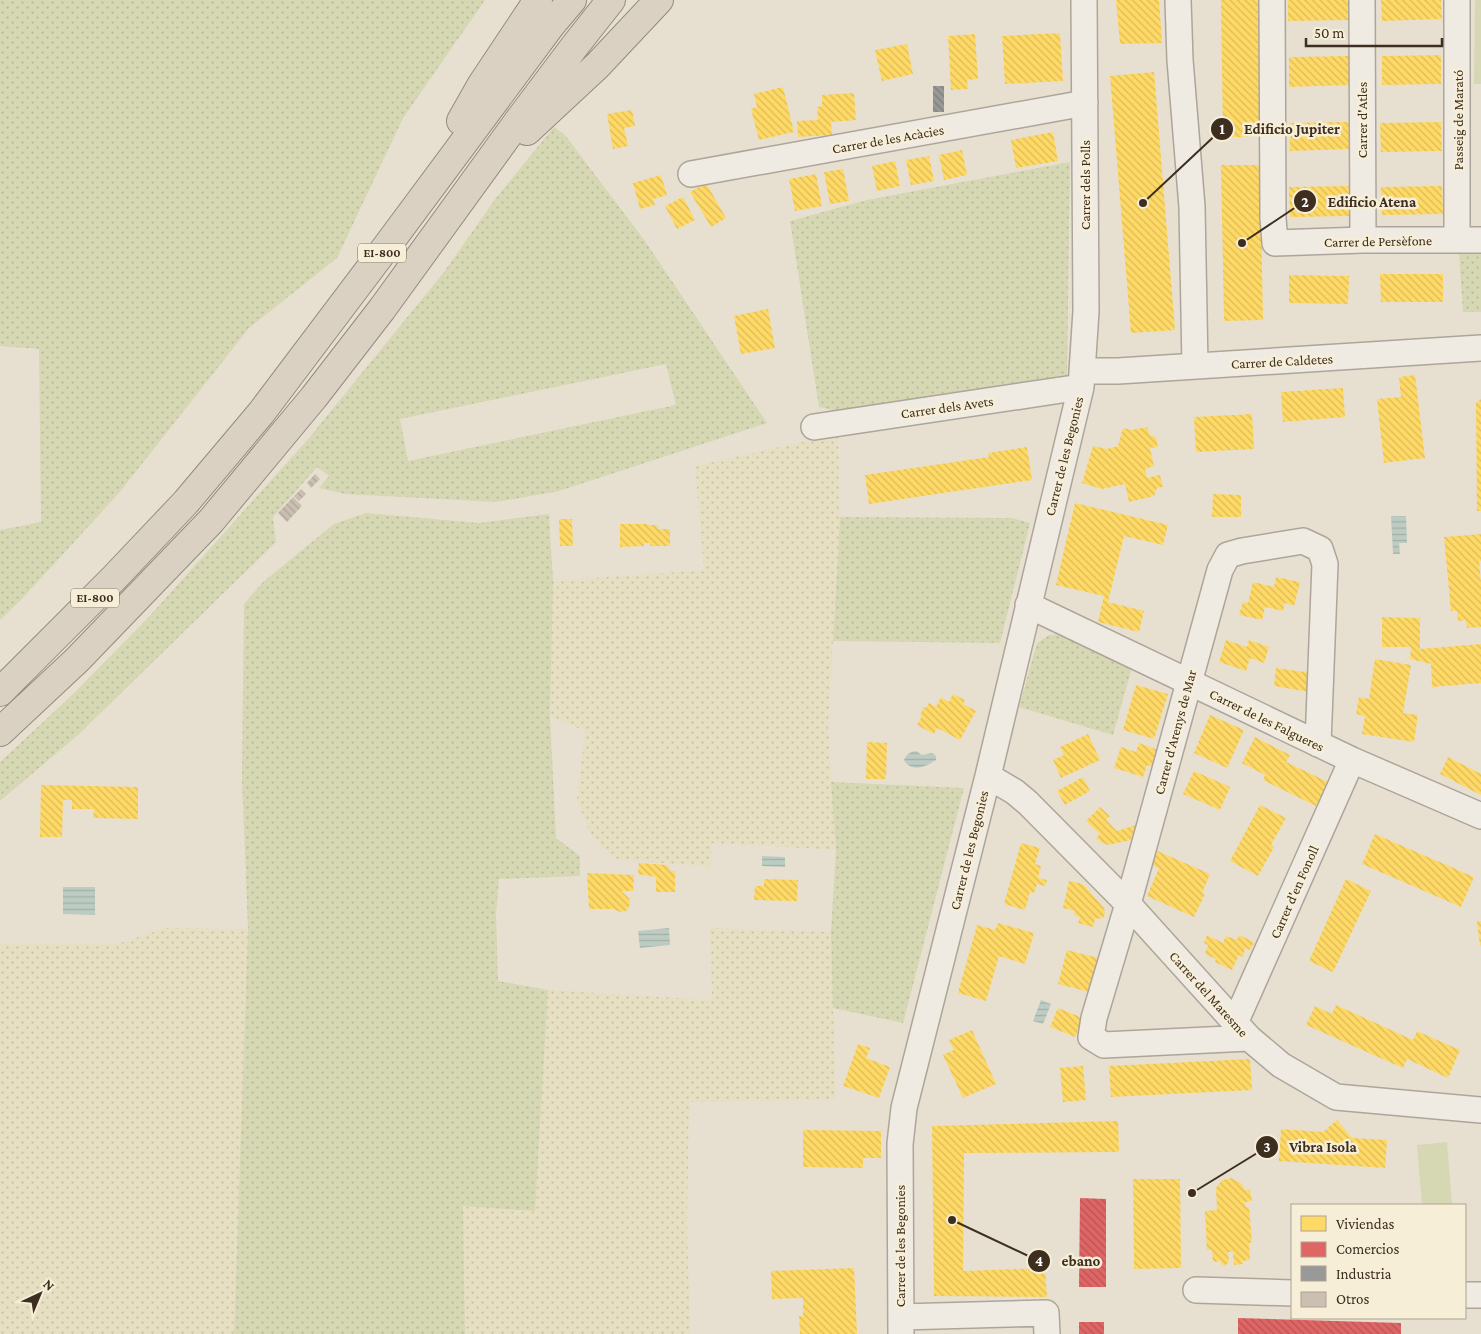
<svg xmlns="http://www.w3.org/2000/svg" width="1481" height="1334" font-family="'Crimson Pro',serif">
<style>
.farmland{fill:url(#farmland-dots)}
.grass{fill:url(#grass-dots);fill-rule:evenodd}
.pitch{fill:#d6d7b3}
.water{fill:url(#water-rules)}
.homes{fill:url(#homes-back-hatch)}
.shops{fill:url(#shops-back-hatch)}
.industry{fill:url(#industry-back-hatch)}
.building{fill:url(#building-back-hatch)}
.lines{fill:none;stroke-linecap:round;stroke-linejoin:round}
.minor-casing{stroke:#ada599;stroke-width:28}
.highway-casing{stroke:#928b80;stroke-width:30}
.minor{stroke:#efebe3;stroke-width:25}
.highway{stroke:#dad1c2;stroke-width:28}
.labels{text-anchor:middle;stroke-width:5;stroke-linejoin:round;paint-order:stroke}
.shield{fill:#f7eed8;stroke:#756857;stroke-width:1}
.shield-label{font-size:12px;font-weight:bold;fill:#3d2e20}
.street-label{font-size:14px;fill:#3d2e20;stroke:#f7eed8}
.leader{fill:none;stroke:#3d2e20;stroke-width:2}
.callout-dot{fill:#3d2e20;stroke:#f7eed8;stroke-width:2}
.mark-label{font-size:15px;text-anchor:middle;font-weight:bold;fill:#fff}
.callout-label{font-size:15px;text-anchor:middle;font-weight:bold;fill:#3d2e20;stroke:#f7eed8;stroke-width:5;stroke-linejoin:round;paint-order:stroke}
</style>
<defs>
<pattern id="farmland-dots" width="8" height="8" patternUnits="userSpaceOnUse" patternTransform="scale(1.25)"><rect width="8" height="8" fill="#e6dfc2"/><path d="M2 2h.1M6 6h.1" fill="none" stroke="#c6c0a6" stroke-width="1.8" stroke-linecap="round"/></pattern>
<pattern id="grass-dots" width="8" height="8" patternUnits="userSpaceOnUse" patternTransform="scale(1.25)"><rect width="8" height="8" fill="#d6d7b3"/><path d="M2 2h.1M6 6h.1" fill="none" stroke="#b9b99a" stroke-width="1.8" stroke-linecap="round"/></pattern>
<pattern id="water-rules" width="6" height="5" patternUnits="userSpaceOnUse" patternTransform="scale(1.25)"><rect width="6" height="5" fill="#bcccc2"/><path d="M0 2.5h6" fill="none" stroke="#a2b0a6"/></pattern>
<pattern id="homes-back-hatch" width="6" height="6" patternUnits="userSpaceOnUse" patternTransform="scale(1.25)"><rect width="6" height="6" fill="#ffd966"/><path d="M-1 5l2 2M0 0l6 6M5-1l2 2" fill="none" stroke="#dbbb58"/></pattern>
<pattern id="shops-back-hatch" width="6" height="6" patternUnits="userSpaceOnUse" patternTransform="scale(1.25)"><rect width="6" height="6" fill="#e06666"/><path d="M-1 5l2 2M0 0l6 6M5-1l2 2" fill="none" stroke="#b75454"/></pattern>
<pattern id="industry-back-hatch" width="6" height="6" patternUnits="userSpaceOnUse" patternTransform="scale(1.25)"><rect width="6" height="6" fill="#999"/><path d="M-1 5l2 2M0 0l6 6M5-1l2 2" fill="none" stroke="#7e7d7c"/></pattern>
<pattern id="building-back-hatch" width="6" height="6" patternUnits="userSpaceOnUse" patternTransform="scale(1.25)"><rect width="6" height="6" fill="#cbbfb2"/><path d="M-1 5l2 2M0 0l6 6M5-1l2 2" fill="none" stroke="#afa499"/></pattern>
</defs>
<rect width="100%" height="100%" fill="#e7e0d1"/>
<path class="farmland" d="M 838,434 L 840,517 L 828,724 L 836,850 L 712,843 L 711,867 L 614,859 L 590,833 L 577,800 L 585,731 L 550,716 L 553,581 L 704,570 L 695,466 Z
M 165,928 L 248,929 L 234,1334 L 0,1334 L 0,944 L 117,944 Z
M 710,928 L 831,932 L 836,1100 L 689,1102 L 687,1223 L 690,1334 L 465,1334 L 463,1206 L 535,1210 L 548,990 L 712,1000 Z"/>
<path class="grass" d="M 0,0 L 485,0 L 403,118 L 337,258 L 249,328 L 119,493 L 20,601 L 0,620 L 0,530 L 41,522 L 39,349 L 0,346 Z
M 554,127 L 565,135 L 645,241 L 767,423 L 559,491 L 496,502 L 346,494 L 319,488 L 329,476 L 317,467 L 273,517 L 276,542 L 79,734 L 0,801 L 0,762 L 71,696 L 148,618 L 309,438 L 444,272 L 496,198 ZM 666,364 L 676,405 L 408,461 L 400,419 Z
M 1070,162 L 1067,375 L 838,411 L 819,407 L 790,221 L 867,200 Z
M 1459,254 L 1481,254 L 1481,312 L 1463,312 Z
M 366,513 L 479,523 L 549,514 L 553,581 L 550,716 L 556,838 L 580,856 L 580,876 L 499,879 L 496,914 L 498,981 L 548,990 L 535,1211 L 463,1206 L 465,1334 L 234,1334 L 248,929 L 242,779 L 244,604 L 263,582 L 334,524 Z
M 840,517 L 1012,518 L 1030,523 L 1000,643 L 833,641 Z
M 1063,634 L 1132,667 L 1113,735 L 1019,707 L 1037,643 L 1049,635 Z
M 831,782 L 964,788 L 903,1023 L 833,1008 L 831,932 L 836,850 Z"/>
<path class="pitch" d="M 1475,0 L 1481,0 L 1481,84 L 1474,84 Z
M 1447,1142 L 1452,1205 L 1422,1205 L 1417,1145 Z"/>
<path class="water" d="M 1391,516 L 1406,516 L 1407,543 L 1399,543 L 1400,554 L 1393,554 Z
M 916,751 L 922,755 L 932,753 L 936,756 L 936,760 C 926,767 911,773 904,760 C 907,754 909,752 916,751 Z
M 762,856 L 785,857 L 785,867 L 762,866 Z
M 63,887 L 95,887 L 95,915 L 63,914 Z
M 669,928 L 670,945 L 640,948 L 638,931 Z
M 1041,1000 L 1051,1004 L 1043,1024 L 1033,1021 Z"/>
<path class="homes" d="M 1116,0 L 1159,0 L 1162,43 L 1120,44 Z
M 1221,0 L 1258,0 L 1260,132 L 1250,132 L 1250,137 L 1223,137 Z
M 1288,0 L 1350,0 L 1350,20 L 1288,21 Z
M 1381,0 L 1441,0 L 1442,19 L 1382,21 Z
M 1060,33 L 1063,81 L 1005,84 L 1002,36 Z
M 975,34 L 978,79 L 967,80 L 968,89 L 951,90 L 948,36 Z
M 907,44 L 913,74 L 882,81 L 875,50 Z
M 1441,55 L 1441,84 L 1382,85 L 1382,56 Z
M 1349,56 L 1349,85 L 1289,87 L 1289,57 Z
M 1154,72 L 1175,330 L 1131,333 L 1110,76 Z
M 783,87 L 794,132 L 759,140 L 751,109 L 757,107 L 754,94 Z
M 854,93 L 856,120 L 831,122 L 832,135 L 798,137 L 797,121 L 818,120 L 817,107 L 822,106 L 822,95 Z
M 632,110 L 635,126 L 624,128 L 628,146 L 613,149 L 607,114 Z
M 1349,122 L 1350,149 L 1290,151 L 1289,123 Z
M 1441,122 L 1442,151 L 1381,152 L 1380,123 Z
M 1053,132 L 1058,161 L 1016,168 L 1011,140 Z
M 962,150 L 967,175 L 944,180 L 939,155 Z
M 929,156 L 934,181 L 911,185 L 906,160 Z
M 895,161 L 900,186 L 877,191 L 872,166 Z
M 1221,165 L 1260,165 L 1263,320 L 1224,321 Z
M 843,169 L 849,201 L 830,204 L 824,172 Z
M 816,174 L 822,206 L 795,211 L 789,179 Z
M 661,175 L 667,195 L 653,199 L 655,205 L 640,209 L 633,183 Z
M 706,183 L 726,218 L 711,227 L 690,192 Z
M 1350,186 L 1351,216 L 1290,217 L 1289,187 Z
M 1442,186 L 1443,214 L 1382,215 L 1381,187 Z
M 683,197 L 695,220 L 677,229 L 665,206 Z
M 1380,274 L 1443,274 L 1443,302 L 1381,302 Z
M 1289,275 L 1349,276 L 1348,304 L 1289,303 Z
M 768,309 L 775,348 L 741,354 L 734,316 Z
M 1415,375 L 1425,458 L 1384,463 L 1377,399 L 1401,397 L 1399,377 Z
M 1343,388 L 1345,417 L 1283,422 L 1281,392 Z
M 1481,399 L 1481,511 L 1477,511 L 1476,403 Z
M 1252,414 L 1254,449 L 1196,452 L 1194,417 Z
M 1147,427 L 1150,435 L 1156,437 L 1158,447 L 1150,448 L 1154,466 L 1145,469 L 1147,478 L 1160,475 L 1163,487 L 1157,488 L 1154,496 L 1129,502 L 1125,484 L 1102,489 L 1082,483 L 1093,446 L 1107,449 L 1118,446 L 1123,428 L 1132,430 Z
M 1027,447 L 1032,480 L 869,504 L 865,475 L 989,457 L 988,453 Z
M 1213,494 L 1241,495 L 1241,517 L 1212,517 Z
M 1075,503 L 1168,525 L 1163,545 L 1124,536 L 1108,602 L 1144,611 L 1139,632 L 1098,622 L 1104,596 L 1056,585 Z
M 559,519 L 572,519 L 573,546 L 560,546 Z
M 620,524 L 648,524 L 648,525 L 658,525 L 658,529 L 670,529 L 670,546 L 650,546 L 650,543 L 644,543 L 644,546 L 620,547 Z
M 1481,534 L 1481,561 L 1479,561 L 1481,582 L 1481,627 L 1467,628 L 1466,620 L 1458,621 L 1457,611 L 1451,611 L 1444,537 Z
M 1276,577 L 1300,582 L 1294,606 L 1285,603 L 1283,611 L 1265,607 L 1262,620 L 1239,615 L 1243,602 L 1248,603 L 1253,582 L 1274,587 Z
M 1382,617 L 1420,618 L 1420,649 L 1481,644 L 1481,683 L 1432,687 L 1431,664 L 1410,659 L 1411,647 L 1382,647 Z
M 1226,640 L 1247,647 L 1249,640 L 1269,647 L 1264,663 L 1250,658 L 1246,671 L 1219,662 Z
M 1375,659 L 1411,665 L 1403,713 L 1418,715 L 1414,742 L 1362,734 L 1365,716 L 1356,714 L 1359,697 L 1369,699 Z
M 1276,668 L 1312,673 L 1309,692 L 1274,686 Z
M 1136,685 L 1168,694 L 1154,739 L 1123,730 Z
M 953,694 L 965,700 L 963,704 L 976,711 L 960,740 L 937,728 L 934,734 L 917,725 L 922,716 L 920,715 L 924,707 L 926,708 L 929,703 L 936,707 L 941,697 L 949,702 Z
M 1210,715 L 1244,730 L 1227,768 L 1194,753 Z
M 1088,734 L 1100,760 L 1061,778 L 1053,760 L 1064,755 L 1060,747 Z
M 1255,737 L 1290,755 L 1286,762 L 1328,782 L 1316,806 L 1263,780 L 1265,775 L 1242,763 Z
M 867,742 L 887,743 L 886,779 L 866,779 Z
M 1139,743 L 1163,752 L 1157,768 L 1147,765 L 1143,777 L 1114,768 L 1121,747 L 1136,752 Z
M 1448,757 L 1481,774 L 1481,795 L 1440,774 Z
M 1194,771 L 1230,787 L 1220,810 L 1183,794 Z
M 1083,777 L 1090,791 L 1065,805 L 1057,791 Z
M 41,785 L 138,787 L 138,819 L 93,818 L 94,809 L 72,809 L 72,800 L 63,800 L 62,837 L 40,837 Z
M 1260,805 L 1286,818 L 1271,845 L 1274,847 L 1258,876 L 1230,861 Z
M 1100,807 L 1110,816 L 1106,820 L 1117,831 L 1136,825 L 1131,840 L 1108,845 L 1101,842 L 1096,838 L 1100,834 L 1086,821 Z
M 1375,834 L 1474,877 L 1461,907 L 1362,864 Z
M 1021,843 L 1040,848 L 1035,864 L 1041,866 L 1038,878 L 1047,880 L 1045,886 L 1037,884 L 1034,893 L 1030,892 L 1025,910 L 1004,904 Z
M 1153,849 L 1210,874 L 1202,893 L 1205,894 L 1194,917 L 1147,896 L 1159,868 L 1147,863 Z
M 639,863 L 668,865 L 670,871 L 675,871 L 675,892 L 656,892 L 656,877 L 638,874 Z
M 587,873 L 634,875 L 633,891 L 621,891 L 629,898 L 630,905 L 626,911 L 620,912 L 614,909 L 589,909 Z
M 764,879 L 798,880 L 797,901 L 754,900 L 755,886 L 764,886 Z
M 1346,879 L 1371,891 L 1333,972 L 1309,961 Z
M 1069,881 L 1083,884 L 1104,908 L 1105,913 L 1103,918 L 1095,919 L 1093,927 L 1078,923 L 1080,917 L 1074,915 L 1075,911 L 1063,908 Z
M 1477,921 L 1481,921 L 1481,946 L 1480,946 Z
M 998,923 L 1034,933 L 1025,964 L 999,956 L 986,1001 L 958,993 L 977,925 L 995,930 Z
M 1207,935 L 1223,943 L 1226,936 L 1237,940 L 1239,935 L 1254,942 L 1250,950 L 1245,948 L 1243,957 L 1239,955 L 1232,970 L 1215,962 L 1216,959 L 1205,954 L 1208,945 L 1204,943 Z
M 1067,950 L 1098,958 L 1089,992 L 1058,984 Z
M 1336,1005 L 1413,1040 L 1417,1031 L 1460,1050 L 1448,1078 L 1407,1059 L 1403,1068 L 1306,1025 L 1315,1006 L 1332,1014 Z
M 1058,1008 L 1083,1018 L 1075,1037 L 1050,1027 Z
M 972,1030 L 996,1084 L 963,1098 L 943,1055 L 954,1050 L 949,1040 Z
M 858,1044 L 870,1048 L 866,1058 L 890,1067 L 879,1098 L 843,1086 Z
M 1250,1059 L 1252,1090 L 1111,1097 L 1109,1066 Z
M 1083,1066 L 1086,1100 L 1063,1102 L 1060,1068 Z
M 1337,1120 L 1352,1138 L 1387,1140 L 1385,1168 L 1279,1161 L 1281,1129 L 1323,1132 Z
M 1118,1121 L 1119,1152 L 964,1153 L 963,1271 L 1045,1268 L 1047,1297 L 934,1296 L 932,1126 Z
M 803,1130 L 881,1131 L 881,1158 L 863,1158 L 863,1168 L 803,1167 Z
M 1231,1178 L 1241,1183 L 1245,1190 L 1250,1190 L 1252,1201 L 1245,1202 L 1246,1207 L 1249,1207 L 1252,1242 L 1249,1243 L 1250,1260 L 1242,1261 L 1243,1264 L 1234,1265 L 1233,1252 L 1228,1252 L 1229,1262 L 1225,1266 L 1221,1264 L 1220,1261 L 1213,1262 L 1212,1250 L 1207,1250 L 1205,1211 L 1217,1210 L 1216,1188 L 1222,1180 Z
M 1133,1179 L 1180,1179 L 1181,1268 L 1134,1269 Z
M 854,1268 L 857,1334 L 800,1334 L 799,1316 L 803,1316 L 803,1298 L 772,1299 L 771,1271 Z"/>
<path class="shops" d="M 1080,1198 L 1106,1199 L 1106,1287 L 1079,1287 Z
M 1238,1318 L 1401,1323 L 1401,1334 L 1238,1334 Z
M 1079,1322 L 1104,1322 L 1104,1334 L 1079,1334 Z"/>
<path class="industry" d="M 933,86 L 944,86 L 944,112 L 933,112 Z"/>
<path class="building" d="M 315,474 L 320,479 L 311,488 L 307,483 Z
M 301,489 L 306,494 L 299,501 L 294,496 Z
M 293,497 L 302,506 L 287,522 L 278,513 Z"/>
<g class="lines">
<defs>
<path id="minor" d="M 1178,0 L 1180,60 L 1192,207 L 1195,366
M 1272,0 L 1273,218 L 1275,243 L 1363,240 L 1481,240
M 1362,0 L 1363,240
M 1457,0 L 1457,240
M 691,174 L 1085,103
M 1083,371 L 1118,371 L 1481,348
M 814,427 L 1081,387
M 1028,605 L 1352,760 L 1481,816
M 988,776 L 1015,792 L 1028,803 L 1128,904 L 1249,1038 L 1281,1065 L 1336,1097 L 1481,1110
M 1235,1023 L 1352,760
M 1249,1038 L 1104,1045 L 1091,1037 L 1094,1018 L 1128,904 L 1220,570 L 1228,555 L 1242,551 L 1303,541 L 1320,549 L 1325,564 L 1318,744
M 1196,1290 L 1292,1293
M 1465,1295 L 1481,1295
M 901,1317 L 1046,1313 L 1047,1334
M 901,1334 L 900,1144 L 904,1108 L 988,776 L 1081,387 L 1086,311 L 1084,0"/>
<path id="highway" d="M 461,121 L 482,84 L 538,0
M 527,131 L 597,66 L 659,0
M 0,692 L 114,578 L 186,502 L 261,413 L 384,250 L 551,25 L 572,0
M 0,732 L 77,660 L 211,521 L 314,397 L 382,309 L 519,120 L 574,47 L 611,0"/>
</defs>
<use href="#minor" class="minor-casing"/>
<use href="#highway" class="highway-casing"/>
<use href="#minor" class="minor"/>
<use href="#highway" class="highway"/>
</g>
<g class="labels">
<g class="shield">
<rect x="358" y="243.5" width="48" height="19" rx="4"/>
<rect x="71" y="588.5" width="48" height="19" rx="4"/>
</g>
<g class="shield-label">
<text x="382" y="257">EI-800</text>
<text x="95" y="602">EI-800</text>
</g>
<g class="street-label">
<text transform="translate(1362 120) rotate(-90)" y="5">Carrer d'Atles</text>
<text transform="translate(1458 120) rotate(-90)" y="5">Passeig de Marató</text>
<text transform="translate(888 139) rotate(-10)" y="5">Carrer de les Acàcies</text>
<text transform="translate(1085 185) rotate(-90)" y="5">Carrer dels Polls</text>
<text transform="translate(1378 241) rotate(-1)" y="5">Carrer de Persèfone</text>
<text transform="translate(1282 361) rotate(-3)" y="5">Carrer de Caldetes</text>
<text transform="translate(947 407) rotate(-8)" y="5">Carrer dels Avets</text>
<text transform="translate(1064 456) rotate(-76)" y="5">Carrer de les Begonies</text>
<text transform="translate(1267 720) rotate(26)" y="5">Carrer de les Falgueres</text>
<text transform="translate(1175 732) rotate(-75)" y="5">Carrer d'Arenys de Mar</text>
<text transform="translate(969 850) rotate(-76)" y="5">Carrer de les Begonies</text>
<text transform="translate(1294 892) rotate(-66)" y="5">Carrer d'en Fonoll</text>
<text transform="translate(1209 994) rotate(48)" y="5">Carrer del Maresme</text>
<text transform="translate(900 1246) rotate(-90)" y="5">Carrer de les Begonies</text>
</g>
</g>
<path class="leader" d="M1143 203L1222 129M1242 243L1305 201M1192 1193L1267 1147M952 1220L1039 1261"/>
<g class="callout-dot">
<circle cx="1143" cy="203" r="5"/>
<circle cx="1242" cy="243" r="5"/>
<circle cx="1192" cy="1193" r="5"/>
<circle cx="952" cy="1220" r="5"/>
<circle cx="1222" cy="129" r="12"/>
<circle cx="1305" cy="201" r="12"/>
<circle cx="1267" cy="1147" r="12"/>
<circle cx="1039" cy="1261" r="12"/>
</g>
<g class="mark-label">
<text x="1222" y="134">1</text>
<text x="1305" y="207">2</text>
<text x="1267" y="1152">3</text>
<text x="1039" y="1266">4</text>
</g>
<g class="callout-label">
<text x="1292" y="134">Edificio Jupiter</text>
<text x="1372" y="207">Edificio Atena</text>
<text x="1323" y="1152">Vibra Isola</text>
<text x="1081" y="1266">ebano</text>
</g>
<rect x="1291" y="1204" width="175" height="115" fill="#f7eed8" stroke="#ada18e"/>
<rect x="1301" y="1216" width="25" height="15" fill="#ffd966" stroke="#ada18e"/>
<text x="1336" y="1229" font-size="15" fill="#3d2e20">Viviendas</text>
<rect x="1301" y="1242" width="25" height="15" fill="#e06666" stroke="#ada18e"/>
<text x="1336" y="1254" font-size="15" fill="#3d2e20">Comercios</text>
<rect x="1301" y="1266" width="25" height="15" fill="#999999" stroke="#ada18e"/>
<text x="1336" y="1279" font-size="15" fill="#3d2e20">Industria</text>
<rect x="1301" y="1292" width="25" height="15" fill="#cbbfb2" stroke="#ada18e"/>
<text x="1336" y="1304" font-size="15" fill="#3d2e20">Otros</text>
<g transform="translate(40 1294) rotate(44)" stroke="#f7eed8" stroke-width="4" paint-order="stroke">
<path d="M0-4L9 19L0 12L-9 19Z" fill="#3d2e20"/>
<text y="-8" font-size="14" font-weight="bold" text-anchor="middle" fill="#3d2e20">N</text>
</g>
<path d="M1306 38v8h136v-8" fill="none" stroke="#3d2e20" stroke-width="2.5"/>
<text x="1314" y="38" font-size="15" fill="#3d2e20" stroke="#f7eed8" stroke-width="4" paint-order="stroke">50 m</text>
</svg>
